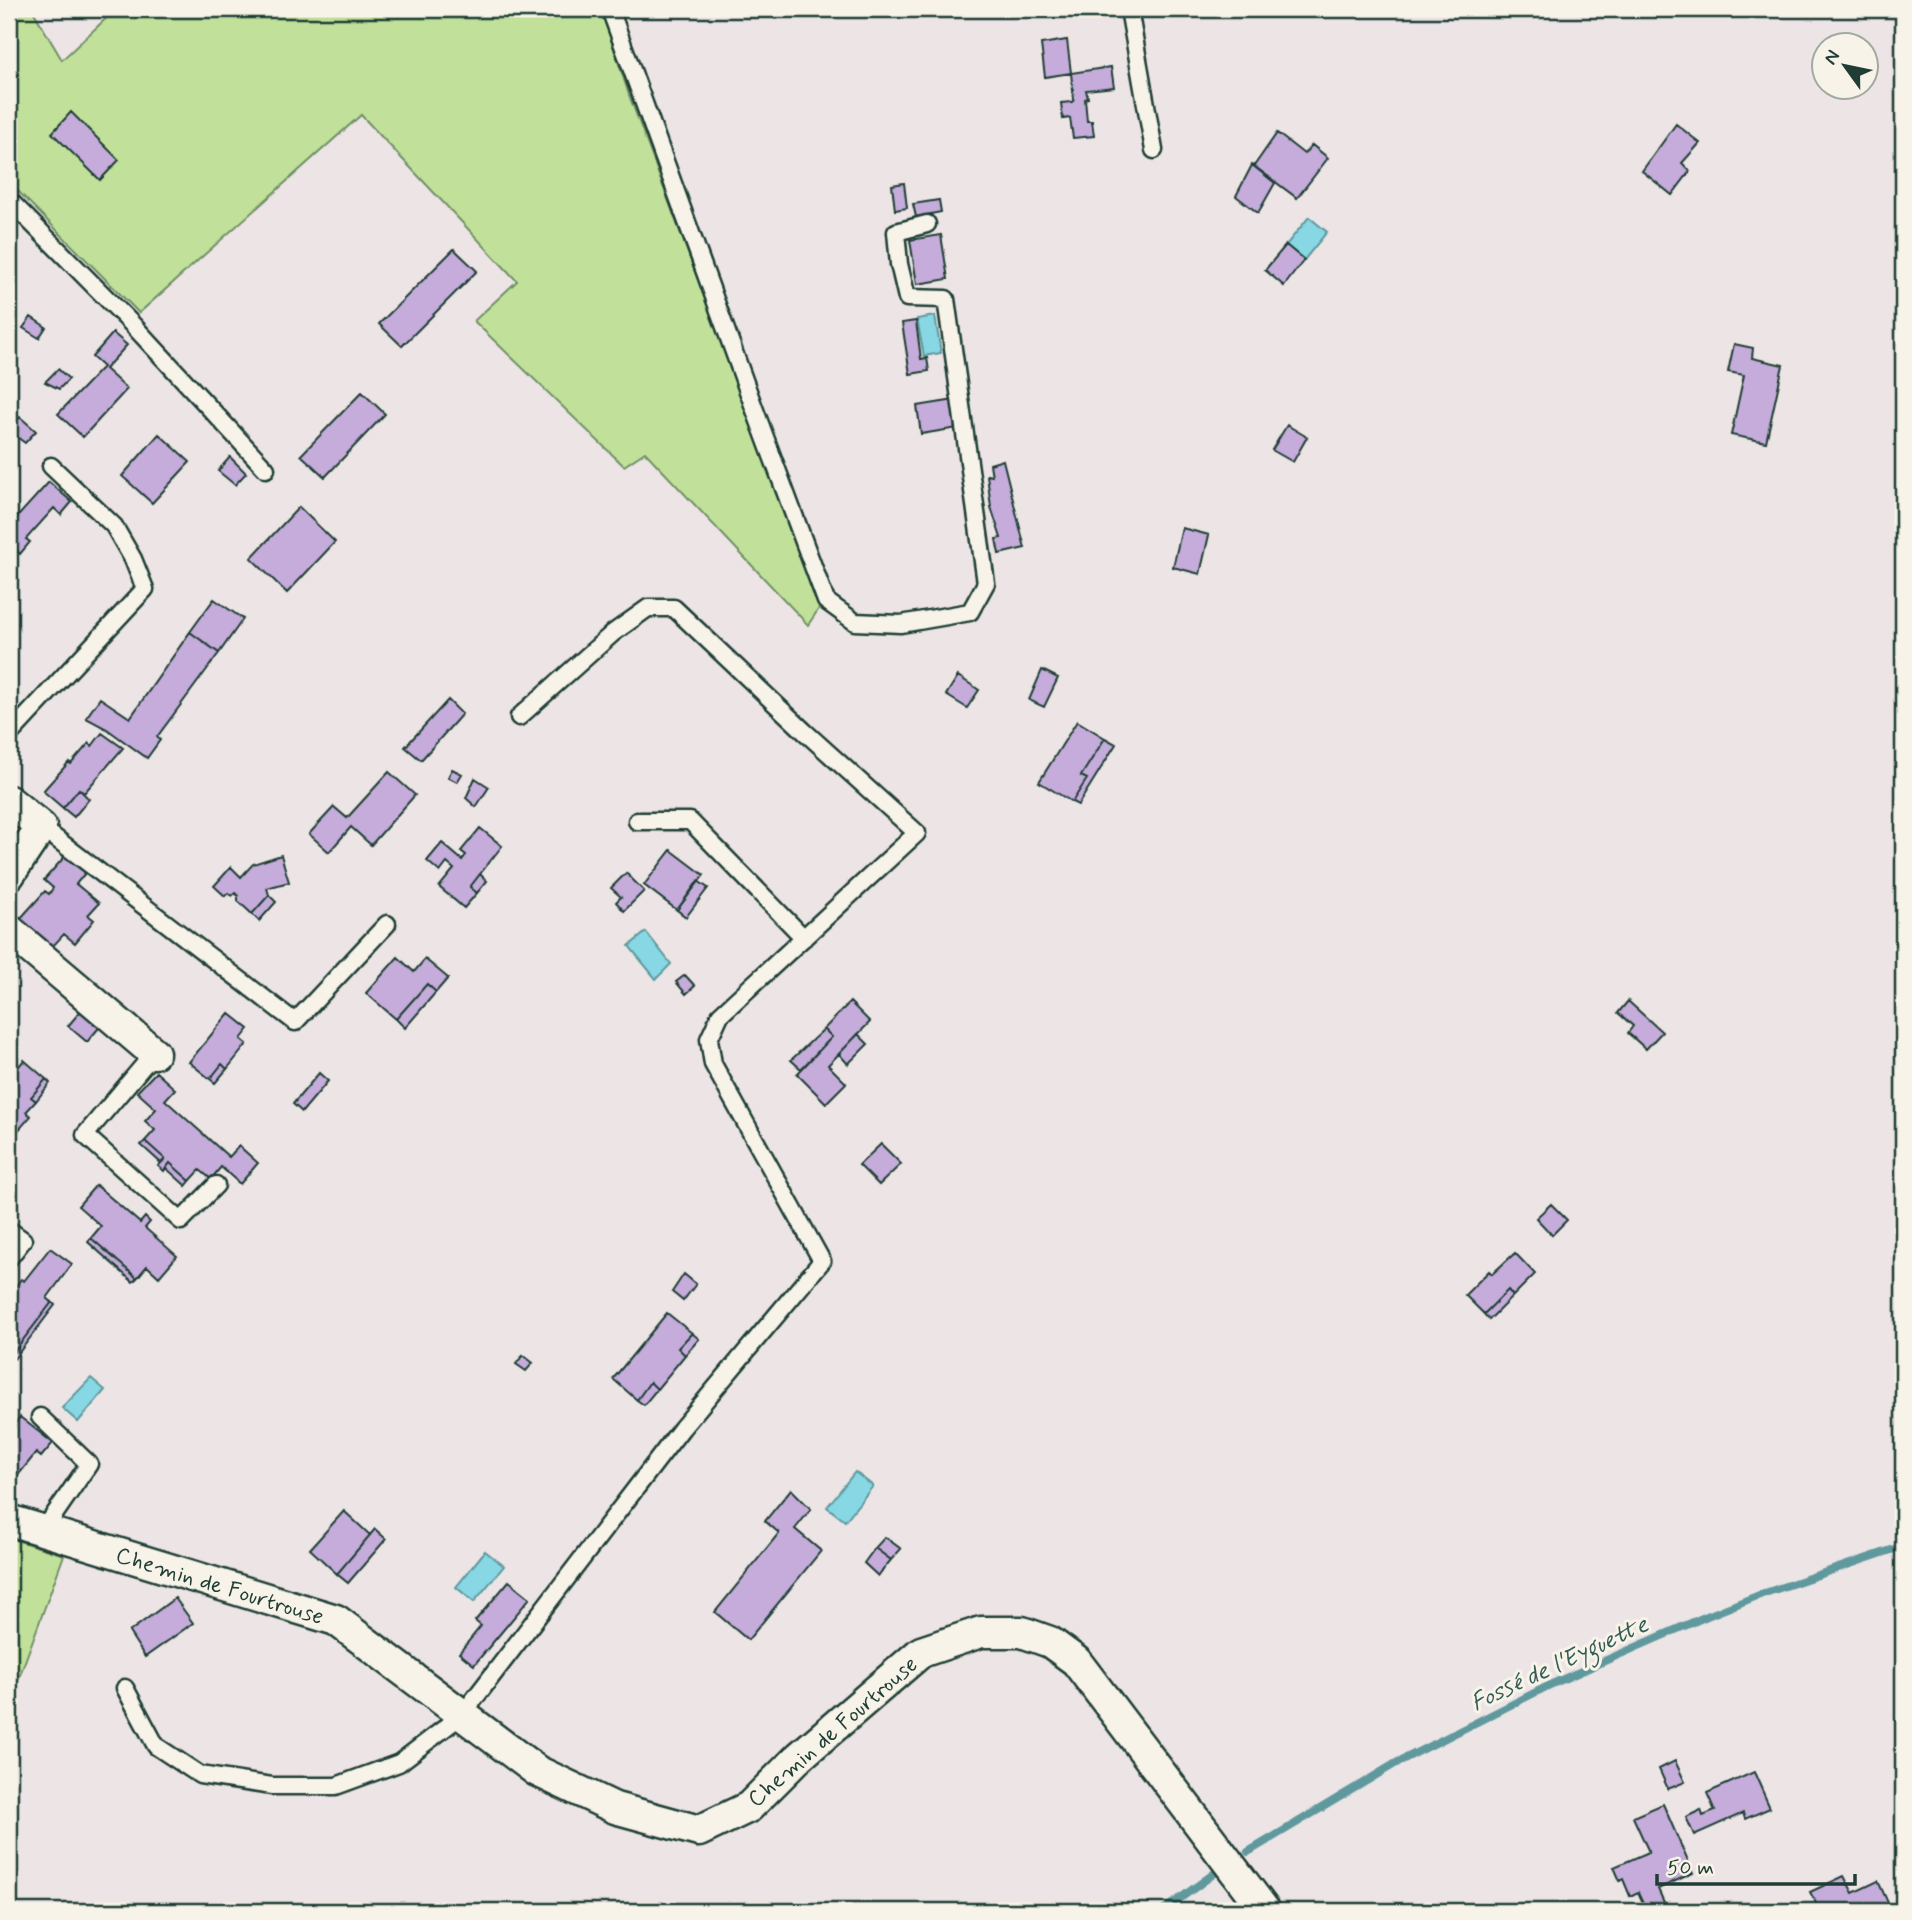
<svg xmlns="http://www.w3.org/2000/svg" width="1912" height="1920" font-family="Mynerve,sans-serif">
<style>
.green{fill:#c1e19a;stroke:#708f67;stroke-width:2}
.water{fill:#88d7e4;stroke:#5e999e;stroke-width:2}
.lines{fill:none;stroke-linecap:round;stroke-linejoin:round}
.stream{stroke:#5e999e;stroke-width:8}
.building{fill:#c5acdb;stroke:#1f3d34;stroke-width:2}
.lane-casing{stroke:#1f3d34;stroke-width:21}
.street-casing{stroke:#1f3d34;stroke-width:35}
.lane{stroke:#f7f3e8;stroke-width:16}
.street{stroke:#f7f3e8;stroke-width:30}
.labels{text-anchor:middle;stroke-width:6;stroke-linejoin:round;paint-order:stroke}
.street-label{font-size:23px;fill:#1f3d34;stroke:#f7f3e8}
.water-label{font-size:24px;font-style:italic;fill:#345c57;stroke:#f7f3e8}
</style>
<rect width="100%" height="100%" fill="#ede5e5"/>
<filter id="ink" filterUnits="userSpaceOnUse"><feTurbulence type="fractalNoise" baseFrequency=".0143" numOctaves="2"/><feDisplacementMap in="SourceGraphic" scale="14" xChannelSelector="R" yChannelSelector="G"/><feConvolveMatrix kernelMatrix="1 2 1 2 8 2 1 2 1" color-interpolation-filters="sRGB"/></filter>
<g filter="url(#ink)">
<path class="green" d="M 9,9 L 32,9 L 62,60 L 116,9 L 601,9 L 629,95 L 820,607 L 808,625 L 645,452 L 624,466 L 474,321 L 517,281 L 361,115 L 139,313 L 9,182 Z
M 9,1538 L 64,1555 L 9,1705 Z"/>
<path class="water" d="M 1309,217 L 1327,232 L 1304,260 L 1286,245 Z
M 935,316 L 941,353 L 924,356 L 917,319 Z
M 646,932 L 671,964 L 656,979 L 629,946 Z
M 91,1378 L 105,1390 L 78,1422 L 62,1408 Z
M 855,1472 L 873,1486 L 845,1521 L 827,1507 Z
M 485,1551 L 504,1566 L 474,1602 L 456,1587 Z"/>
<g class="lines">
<path class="stream" d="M 1248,1852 L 1398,1762 L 1552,1684 L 1707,1616 L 1762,1594 L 1903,1546
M 1163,1911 L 1223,1867"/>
</g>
<path class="building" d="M 1067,40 L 1071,73 L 1045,77 L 1041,44 Z
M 1111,67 L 1114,87 L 1086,90 L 1088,98 L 1085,99 L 1087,121 L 1092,121 L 1094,136 L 1073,138 L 1070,118 L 1063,119 L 1061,103 L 1072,102 L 1074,100 L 1071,73 Z
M 71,112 L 119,160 L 100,180 L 52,133 Z
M 1676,124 L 1700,143 L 1682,163 L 1690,171 L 1672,195 L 1642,171 Z
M 1277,133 L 1304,154 L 1312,145 L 1328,158 L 1297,198 L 1254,166 Z
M 1252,165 L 1275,183 L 1258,213 L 1236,196 Z
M 904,183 L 907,208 L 895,210 L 892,185 Z
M 939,200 L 941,212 L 916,217 L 913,204 Z
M 941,235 L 948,279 L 917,284 L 910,240 Z
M 1286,245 L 1304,260 L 1284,286 L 1265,270 Z
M 454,249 L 477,271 L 402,346 L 379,324 Z
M 31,317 L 46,327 L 39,338 L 23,328 Z
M 916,321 L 921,359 L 927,358 L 929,371 L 910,374 L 902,323 Z
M 113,333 L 127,345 L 105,369 L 127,389 L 83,437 L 58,414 L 103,367 L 92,357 Z
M 1734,344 L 1753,348 L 1752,358 L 1783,365 L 1766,442 L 1731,435 L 1744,375 L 1728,372 Z
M 58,369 L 69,379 L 59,389 L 45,382 Z
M 362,392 L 385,414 L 325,477 L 301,455 Z
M 955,400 L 958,428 L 921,434 L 917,406 Z
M 20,417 L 36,431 L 25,443 L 9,431 Z
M 1287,425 L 1307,437 L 1293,462 L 1272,450 Z
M 159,434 L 190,462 L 152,503 L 122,476 Z
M 230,457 L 246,473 L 235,485 L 218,471 Z
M 1003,460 L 1025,548 L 999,554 L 996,539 L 1001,538 L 991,507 L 987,475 L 992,476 L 990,464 Z
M 49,482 L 72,502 L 61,515 L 54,508 L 26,539 L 30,542 L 20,554 L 9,543 L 9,526 Z
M 299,507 L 335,542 L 287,593 L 251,558 Z
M 1182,528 L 1209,535 L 1200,574 L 1173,567 Z
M 214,599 L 243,619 L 219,653 L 190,632 Z
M 190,632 L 219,653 L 157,737 L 160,740 L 147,758 L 107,729 L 86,718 L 100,698 L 130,718 Z
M 1042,670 L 1058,678 L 1044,707 L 1029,700 Z
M 958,676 L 979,690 L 967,708 L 946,695 Z
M 448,700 L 462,714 L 421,760 L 405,747 Z
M 1077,721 L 1105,738 L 1081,776 L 1087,779 L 1072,802 L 1039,782 Z
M 102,733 L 123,748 L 84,793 L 79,789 L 63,808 L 43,791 L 69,762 L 71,764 L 89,743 L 92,746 Z
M 1105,738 L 1116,744 L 1078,805 L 1072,802 L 1087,779 L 1081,776 Z
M 452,769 L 462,774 L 457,782 L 448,777 Z
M 389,772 L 415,795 L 371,845 L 351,827 L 329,852 L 309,834 L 334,807 L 347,818 Z
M 475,778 L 489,787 L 476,807 L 466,798 Z
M 79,789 L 89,799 L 74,817 L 63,808 Z
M 480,828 L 502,846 L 470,887 L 477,893 L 464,908 L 439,887 L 454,869 L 447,863 L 440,872 L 427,861 L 442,843 L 462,860 L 466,855 L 461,851 Z
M 671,850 L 704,875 L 677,910 L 644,885 Z
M 66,855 L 86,872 L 76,884 L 99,903 L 88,915 L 94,920 L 75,943 L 64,934 L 53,946 L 20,919 L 45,891 L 49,894 L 53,888 L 44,880 Z
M 281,855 L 289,882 L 267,888 L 269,895 L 252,914 L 238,901 L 238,896 L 235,893 L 232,896 L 228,893 L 225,896 L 214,886 L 231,867 L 241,877 L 253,864 Z
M 626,873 L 644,891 L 624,911 L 616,902 L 621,897 L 611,888 Z
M 480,874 L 487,881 L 477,893 L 470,887 Z
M 698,881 L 708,888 L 686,917 L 677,910 Z
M 269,895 L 276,902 L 259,921 L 252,914 Z
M 398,957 L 414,972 L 425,959 L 448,978 L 436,992 L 427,984 L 396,1019 L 366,993 Z
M 685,975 L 695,986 L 686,994 L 676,982 Z
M 427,984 L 436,992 L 405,1028 L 396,1019 Z
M 1628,1001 L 1662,1032 L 1646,1049 L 1628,1033 L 1633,1026 L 1618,1013 Z
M 850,1002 L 870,1022 L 828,1065 L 846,1083 L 826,1103 L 797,1074 L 832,1037 L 824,1029 Z
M 84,1007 L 103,1023 L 87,1042 L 68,1026 Z
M 229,1013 L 249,1029 L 241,1039 L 247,1044 L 227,1069 L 222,1064 L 210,1079 L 189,1062 Z
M 824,1029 L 832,1037 L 801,1069 L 791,1060 Z
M 858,1034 L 868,1044 L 848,1064 L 839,1054 Z
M 24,1060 L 46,1079 L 31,1097 L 36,1101 L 26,1112 L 31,1116 L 10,1140 L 9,1078 Z
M 222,1064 L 227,1069 L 215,1083 L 210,1079 Z
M 156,1072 L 175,1089 L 165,1100 L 229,1157 L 239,1146 L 258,1163 L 240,1184 L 221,1167 L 211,1179 L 200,1170 L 190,1181 L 170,1163 L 164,1171 L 158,1166 L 165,1159 L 145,1141 L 155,1130 L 145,1121 L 156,1109 L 137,1092 Z
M 319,1073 L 328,1081 L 302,1112 L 293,1104 Z
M 46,1079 L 50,1083 L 36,1101 L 31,1097 Z
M 145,1141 L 165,1159 L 161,1163 L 141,1145 Z
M 881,1144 L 901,1164 L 879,1185 L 859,1165 Z
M 170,1163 L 190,1181 L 186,1186 L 166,1168 Z
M 96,1185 L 140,1223 L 145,1217 L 150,1222 L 145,1228 L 177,1256 L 159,1277 L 147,1266 L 137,1278 L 91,1238 L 101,1226 L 78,1206 Z
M 1551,1204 L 1567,1220 L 1552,1235 L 1536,1218 Z
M 91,1238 L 137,1278 L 133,1282 L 88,1242 Z
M 50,1248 L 72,1264 L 47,1298 L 52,1302 L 10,1357 L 9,1356 L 9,1295 L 21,1279 L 24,1281 Z
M 1515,1253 L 1535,1274 L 1513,1296 L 1508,1290 L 1484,1314 L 1465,1295 L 1489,1271 L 1492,1274 Z
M 684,1274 L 696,1284 L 683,1301 L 672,1292 Z
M 1508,1290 L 1513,1296 L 1489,1320 L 1484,1314 Z
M 52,1302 L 55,1305 L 14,1359 L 10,1357 Z
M 667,1313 L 692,1333 L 678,1348 L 685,1355 L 657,1389 L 650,1382 L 637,1400 L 613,1379 Z
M 692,1333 L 699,1339 L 685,1355 L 678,1348 Z
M 523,1355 L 533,1363 L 526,1371 L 516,1364 Z
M 650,1382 L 657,1389 L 644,1405 L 637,1400 Z
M 20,1417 L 53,1443 L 41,1457 L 36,1453 L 15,1479 L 9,1474 L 9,1430 Z
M 791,1489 L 811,1509 L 795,1529 L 821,1551 L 748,1640 L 715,1612 L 779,1533 L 765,1521 Z
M 344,1511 L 370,1535 L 337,1574 L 310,1549 Z
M 375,1529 L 386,1539 L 348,1583 L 337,1574 Z
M 885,1537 L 901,1549 L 891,1560 L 875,1548 Z
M 875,1548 L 891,1560 L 878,1576 L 864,1563 Z
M 509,1581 L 530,1598 L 474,1665 L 459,1653 L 481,1626 L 475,1621 Z
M 175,1598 L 193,1623 L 145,1657 L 129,1632 Z
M 1675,1761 L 1685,1782 L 1668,1789 L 1659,1769 Z
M 1754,1772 L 1770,1808 L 1745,1819 L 1743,1813 L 1694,1835 L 1686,1817 L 1701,1810 L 1703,1816 L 1715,1811 L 1707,1793 Z
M 1663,1804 L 1693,1873 L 1658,1889 L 1667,1909 L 1662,1911 L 1647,1911 L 1638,1892 L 1630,1896 L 1623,1879 L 1620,1881 L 1614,1867 L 1649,1852 L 1633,1817 Z
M 1844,1876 L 1853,1893 L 1878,1881 L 1891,1909 L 1887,1911 L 1820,1911 L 1810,1892 Z"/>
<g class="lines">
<defs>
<path id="lane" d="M 610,9 L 756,413 L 826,601 L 855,622 L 901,624 L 970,612 L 986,583 L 946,299 L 907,298 L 899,264 L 896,232 L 927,224
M 1129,9 L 1154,150
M 9,200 L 131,323 L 266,469
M 9,735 L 145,589 L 133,559 L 114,526 L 51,466
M 637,821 L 690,821 L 804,938
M 41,827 L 295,1022 L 387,924
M 154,1053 L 85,1135 L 181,1221 L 216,1185
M 9,1230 L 23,1240 L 9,1258
M 40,1417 L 89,1464 L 43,1531
M 125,1688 L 156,1746 L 200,1775 L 272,1786 L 336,1786 L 399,1763 L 462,1715 L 682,1428 L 822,1261 L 713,1064 L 709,1039 L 720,1015 L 917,833 L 805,732 L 674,608 L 648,608 L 613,633 L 519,717"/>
<path id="street" d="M 9,801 L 41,827 L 9,875
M 9,930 L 154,1053
M 9,1520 L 336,1620 L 537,1771 L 615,1808 L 699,1831 L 749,1807 L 799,1757 L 921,1652 L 981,1632 L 1022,1632 L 1050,1642 L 1076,1661 L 1265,1911"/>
</defs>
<use href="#lane" class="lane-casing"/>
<use href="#street" class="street-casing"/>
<use href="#lane" class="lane"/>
<use href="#street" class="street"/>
</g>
</g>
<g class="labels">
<g class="street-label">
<text transform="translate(220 1585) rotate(17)" y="8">Chemin de Fourtrouse</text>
<text transform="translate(832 1731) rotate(-41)" y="8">Chemin de Fourtrouse</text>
</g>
<g class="water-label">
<text transform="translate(1559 1663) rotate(-25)" y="8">Fossé de l'Eyguette</text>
</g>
</g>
<rect width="1912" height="1920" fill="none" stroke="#f7f3e8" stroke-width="35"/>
<rect x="18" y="18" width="1877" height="1885" fill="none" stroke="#1f3d34" stroke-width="2.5" filter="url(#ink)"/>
<g transform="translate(1845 66) rotate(303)"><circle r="33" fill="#f7f3e8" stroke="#a1aaa0" stroke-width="2"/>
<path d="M0-5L12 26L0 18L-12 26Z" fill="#1f3d34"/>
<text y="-10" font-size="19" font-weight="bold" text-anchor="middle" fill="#1f3d34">N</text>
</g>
<path d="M1657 1874v10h198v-10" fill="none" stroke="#1f3d34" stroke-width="3.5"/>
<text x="1667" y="1874" font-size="21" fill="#1f3d34" stroke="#f7f3e8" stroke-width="5" paint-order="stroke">50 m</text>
</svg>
